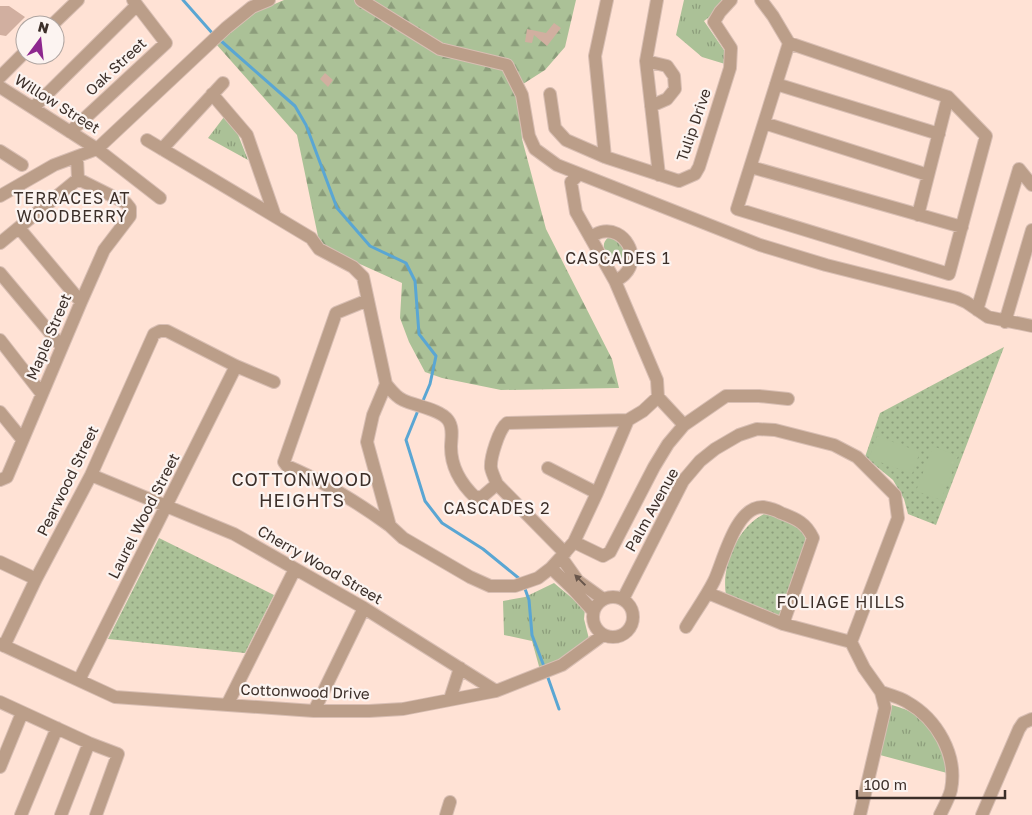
<svg xmlns="http://www.w3.org/2000/svg" width="1032" height="815" font-family="'Golos Text',sans-serif">
<style>
.grass{fill:url(#grass-tufts)}
.forest{fill:url(#forest-firs)}
.park{fill:url(#park-dots)}
.pitch{fill:#abc197}
.lines{fill:none;stroke-linecap:round;stroke-linejoin:round}
.stream{stroke:#5aa6d3;stroke-width:3}
.building{fill:#d1afa0}
.minor-casing{stroke:#d8beb3;stroke-width:14}
.minor{stroke:#bb9e89;stroke-width:12}
.oneway{fill:#68564b}
.labels{text-anchor:middle;stroke-width:4.5;stroke-linejoin:round;paint-order:stroke}
.street-label{font-size:15px;fill:#3c2f29;stroke:#fcf4f1}
.neighbourhood-label{font-size:16px;letter-spacing:1px;fill:#3c2f29;stroke:#fcf4f1}
.quarter-label{font-size:18px;letter-spacing:1px;fill:#3c2f29;stroke:#fcf4f1}
</style>
<defs>
<pattern id="grass-tufts" width="24" height="20" patternUnits="userSpaceOnUse" patternTransform="scale(1.25)"><rect width="24" height="20" fill="#abc197"/><path d="M3 7l-1-3M5 7V3M7 7l1-3M15 17l-1-3M17 17v-4M19 17l1-3" fill="none" stroke="#8c9d7b"/></pattern>
<pattern id="forest-firs" width="22" height="20" patternUnits="userSpaceOnUse" patternTransform="scale(1.25)"><rect width="22" height="20" fill="#abc197"/><path d="M5 1l3.5 6h-7zM16 11l3.5 6h-7z" fill="#8c9d7b"/></pattern>
<pattern id="park-dots" width="8" height="8" patternUnits="userSpaceOnUse" patternTransform="scale(1.25)"><rect width="8" height="8" fill="#abc197"/><path d="M2 2h.1M6 6h.1" fill="none" stroke="#8c9d7b" stroke-width="1.8" stroke-linecap="round"/></pattern>
</defs>
<rect width="100%" height="100%" fill="#ffe2d5"/>
<path class="grass" d="M 684,0 L 722,0 L 712,15 L 704,21 L 726,53 L 725,64 L 702,57 L 676,35 Z
M 224,117 L 237,132 L 248,160 L 208,138 Z
M 609,237 L 616,239 L 627,249 L 625,258 L 621,264 L 613,262 C 607,254 598,245 609,237 Z
M 554,583 L 585,609 L 584,619 L 589,639 L 574,652 L 540,670 L 532,641 L 504,635 L 503,601 L 525,597 Z
M 892,705 C 898,707 906,709 911,712 C 932,725 943,749 947,773 L 880,755 Z"/>
<path class="forest" d="M 284,0 L 576,0 L 565,47 L 545,70 L 523,84 L 519,98 L 522,139 L 546,229 L 612,359 L 619,388 L 501,390 L 442,378 L 425,372 L 409,342 L 400,318 L 402,283 L 320,246 L 297,135 L 216,44 L 256,12 Z"/>
<path class="park" d="M 1004,347 L 936,525 L 908,514 L 904,499 L 893,480 L 865,457 L 880,413 Z
M 764,514 C 778,517 806,524 806,542 L 782,613 L 776,618 L 726,595 C 721,567 737,527 764,514 Z
M 159,538 L 274,595 L 245,653 L 108,639 Z"/>
<path class="pitch" d="M 877,436 L 920,452 L 912,474 L 869,458 Z
M 933,446 L 958,456 L 941,500 L 916,491 Z"/>
<g class="lines">
<path class="stream" d="M 183,0 L 213,34
M 220,40 L 295,106 L 306,125 L 337,208 L 370,246 L 406,263 L 415,281 L 419,334 L 436,356 L 430,384 L 422,403
M 419,408 L 406,440 L 425,501 L 442,523 L 483,549 L 521,580
M 524,586 L 529,600 L 532,635 L 545,669
M 547,675 L 559,709"/>
</g>
<path class="building" d="M 0,6 L 9,6 L 25,17 L 6,36 L 0,35 Z
M 554,23 L 561,28 L 547,46 L 534,35 L 532,43 L 525,42 L 527,29 L 546,33 Z
M 325,73 L 333,80 L 328,87 L 320,79 Z"/>
<g class="lines">
<defs>
<path id="minor" d="M 361,0 L 440,49 L 507,65 L 522,95 L 529,136 L 535,149 L 557,165 L 760,245 L 826,265 L 957,298 L 966,302 L 988,317 L 1032,326
M 657,0 L 646,61 L 659,175
M 761,0 L 773,16 L 789,43
M 52,25 L 78,0
M 789,43 L 948,97 L 986,136 L 949,274 L 737,209 Z
M 646,61 L 667,66 L 674,76 L 675,89 L 667,99 L 651,106
M 0,77 L 25,52
M 776,84 L 939,134
M 0,87 L 97,149 L 160,198
M 212,94 L 247,135 L 275,216
M 550,94 L 555,128 L 566,140 L 605,157 L 679,181 L 695,174 L 699,167 L 730,68 L 731,48 L 714,22 L 720,12 L 731,0
M 33,108 L 137,5
M 764,123 L 928,175
M 70,132 L 166,43 L 133,0
M 147,140 L 311,238 L 319,249 L 353,267 L 363,277 L 386,384 L 373,415 L 367,442 L 390,526 L 403,538 L 470,577 L 490,586 L 515,586 L 538,578 L 551,568 L 561,557 L 574,542 L 597,493 L 628,420 L 643,411 L 658,397
M 162,149 L 223,83
M 0,151 L 22,165
M 605,157 L 595,56 L 607,0
M 751,167 L 962,227
M 1019,169 L 1032,185
M 579,174 L 571,182 L 576,212 L 615,281 L 657,380 L 658,397 L 684,425
M 0,196 L 54,165 L 97,149 L 226,28 L 252,7 L 269,0
M 918,215 L 948,97
M 19,228 L 81,302
M 590,237 C 593,236 597,233 601,232 C 624,226 642,257 625,274 C 623,277 618,279 615,281
M 0,243 L 78,179
M 0,273 L 62,347
M 368,300 L 336,313 L 284,462 L 287,466 C 325,482 357,502 390,526
M 977,310 L 1019,169
M 1005,322 L 1032,230
M 0,340 L 42,394
M 386,384 C 391,390 396,397 403,400 C 415,406 440,409 448,420 C 454,428 451,439 451,447 C 451,468 461,484 476,498 L 483,496 L 497,484
M 0,412 L 22,439
M 548,468 L 597,493
M 91,475 L 234,534 L 364,608 L 496,691
M 0,480 L 7,477 L 81,302 L 104,250 L 130,216 L 130,208 L 126,203 L 78,179 L 77,157
M 574,542 L 603,556 L 610,552 L 654,467 L 668,444 L 684,425 L 726,396 L 759,396 L 788,399
M 565,553 L 497,484 C 495,479 492,473 491,468 C 490,458 499,429 507,423 L 628,420
M 561,557 L 578,581 L 603,599
M 0,562 L 36,579
M 551,568 L 573,589 L 593,611
M 708,593 L 783,624 L 851,642
M593 617a20 20 0 1 1 40 0a20 20 0 1 1-40 0Z
M 623,599 L 683,481 L 700,461 L 715,449 L 739,435 L 757,429 L 775,430 L 834,445 L 857,457 L 895,495 L 898,518 L 851,642 L 864,668 L 881,692 L 885,708 L 860,815
M 686,627 C 695,612 706,597 714,581 C 723,563 735,506 763,507 C 769,508 776,510 781,513 C 797,519 806,523 813,538 L 783,624
M 0,644 L 115,697 L 314,711 L 369,711 L 403,709 L 496,691 L 562,665 L 603,635
M 4,646 L 36,579 L 91,475 L 154,334 L 160,331 L 167,331 L 236,366 L 274,382
M 79,680 L 236,366
M 881,692 C 890,695 899,697 907,702 C 937,719 958,755 951,790 C 949,798 944,807 940,815
M 450,699 L 460,668
M 0,702 L 89,743 L 118,754 L 96,815
M 227,705 L 295,569
M 314,711 L 364,608
M 0,767 L 22,713
M 21,815 L 57,728
M 61,815 L 89,743
M 446,815 L 450,802
M 982,815 L 1019,729 L 1023,723 L 1032,719"/>
</defs>
<use href="#minor" class="minor-casing"/>
<use href="#minor" class="minor"/>
</g>
<defs><path id="oneway-solid" d="M-6-.8H1V-3.2L6.5 0L1 3.2V.8H-6Z" transform="scale(1.25)"/></defs>
<use class="oneway" href="#oneway-solid" transform="translate(580 580) rotate(-136)"/>
<g class="labels">
<g class="street-label">
<text transform="translate(116 67) rotate(-43)" y="5">Oak Street</text>
<text transform="translate(57 104) rotate(32)" y="5">Willow Street</text>
<text transform="translate(694 125) rotate(-71)" y="5">Tulip Drive</text>
<text transform="translate(49 337) rotate(-67)" y="5">Maple Street</text>
<text transform="translate(68 481) rotate(-64)" y="5">Pearwood Street</text>
<text transform="translate(652 510) rotate(-61)" y="5">Palm Avenue</text>
<text transform="translate(144 516) rotate(-63)" y="5">Laurel Wood Street</text>
<text transform="translate(320 565) rotate(30)" y="5">Cherry Wood Street</text>
<text transform="translate(305 692) rotate(2)" y="5">Cottonwood Drive</text>
</g>
<g class="neighbourhood-label">
<text x="72" y="204">TERRACES AT<tspan x="72" dy="18">WOODBERRY</tspan></text>
<text x="618" y="264">CASCADES 1</text>
<text x="497" y="514">CASCADES 2</text>
<text x="841" y="608">FOLIAGE HILLS</text>
</g>
<g class="quarter-label">
<text x="302" y="486">COTTONWOOD<tspan x="302" dy="21">HEIGHTS</tspan></text>
</g>
</g>
<g transform="translate(40 40) rotate(15)"><circle r="24" fill="#fcf4f1" stroke="#afa5a1"/>
<path d="M0-4L9 19L0 12L-9 19Z" fill="#8d278e"/>
<text y="-8" font-size="14" font-weight="bold" text-anchor="middle" fill="#3c2f29">N</text>
</g>
<path d="M857 790v8h148v-8" fill="none" stroke="#3c2f29" stroke-width="2.5"/>
<text x="864" y="790" font-size="15" fill="#3c2f29" stroke="#fcf4f1" stroke-width="4" paint-order="stroke">100 m</text>
</svg>
